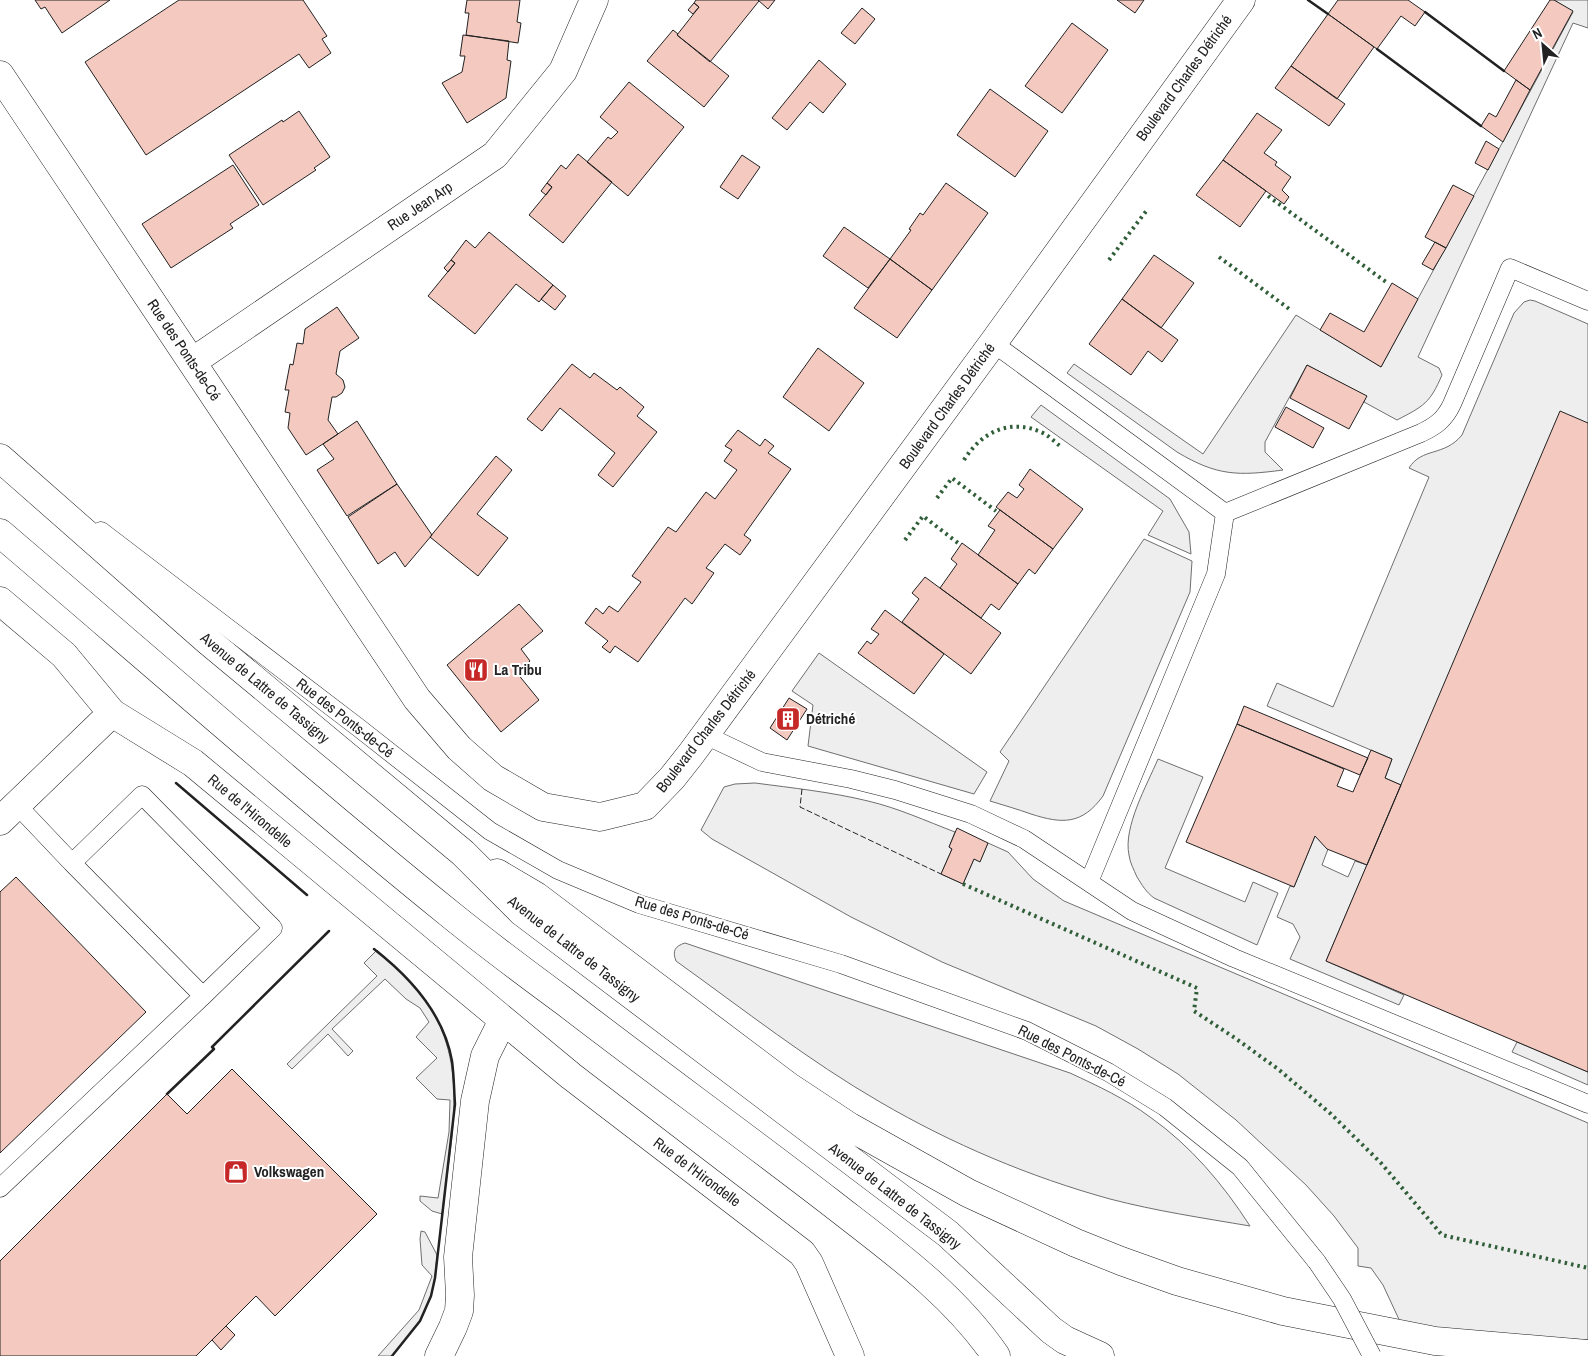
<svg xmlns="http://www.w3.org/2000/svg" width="1588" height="1356" font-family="'Archivo Narrow',sans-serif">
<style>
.green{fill:#eee;stroke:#6f6f6f}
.building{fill:#f3c9c0;stroke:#222}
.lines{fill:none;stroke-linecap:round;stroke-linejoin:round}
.lane-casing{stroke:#222;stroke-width:19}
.street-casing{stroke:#222;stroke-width:29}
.primary-casing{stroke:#222;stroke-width:29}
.lane{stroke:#fff;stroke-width:18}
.street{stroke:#fff;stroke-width:28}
.primary{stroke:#fff;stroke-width:28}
.lane-bridge-casing{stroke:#222;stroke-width:19;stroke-linecap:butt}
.lane-bridge{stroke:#fff;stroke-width:18}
.hedge{stroke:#2f5e38;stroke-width:4;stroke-dasharray:2.5 4;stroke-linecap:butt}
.fence{stroke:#222;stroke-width:1;stroke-dasharray:6 2.5;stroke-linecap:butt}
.wall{stroke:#222;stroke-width:2.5}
.labels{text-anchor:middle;stroke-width:4;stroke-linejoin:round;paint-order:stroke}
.street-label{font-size:15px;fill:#222;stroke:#fff}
.poi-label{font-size:15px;font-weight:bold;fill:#222;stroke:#fff;text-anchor:start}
</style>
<rect width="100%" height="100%" fill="#fff"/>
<path class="green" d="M 1554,0 L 1588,0 L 1588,28 L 1573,23 L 1418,357 L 1439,368 L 1442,375 C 1430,403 1424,406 1397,420 L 1364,402 L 1366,396 L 1307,365 L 1265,442 L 1265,452 L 1283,470 C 1238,476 1217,476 1177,452 L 1067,373 L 1074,364 L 1203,454 L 1296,315 L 1381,367 L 1573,12 Z
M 1530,300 L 1535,301 L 1588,324 L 1588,423 L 1401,785 L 1385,778 L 1392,759 L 1267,706 L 1277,683 L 1333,707 L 1429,477 L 1409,468 C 1422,447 1444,457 1462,435 L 1514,313 L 1524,302 Z
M 1041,405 L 1170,499 L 1189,532 L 1191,554 L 1148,535 L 1163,511 L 1031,417 Z
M 1144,539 L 1192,561 L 1190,592 L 1103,796 C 1082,825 1062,824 1031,814 C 1017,809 1003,805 990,801 L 1009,761 L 1000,752 Z
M 819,653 L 987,772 L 974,794 L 808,746 L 813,705 L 792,691 Z
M 1158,759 L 1203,777 L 1165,868 L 1245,902 L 1253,882 L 1278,893 L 1257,945 L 1154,898 C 1146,892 1142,885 1137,877 C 1134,870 1130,863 1129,855 C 1123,827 1147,785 1158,759 Z
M 755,783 C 793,788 831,792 868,801 C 898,808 926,821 955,832 L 949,847 L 952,849 L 941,874 L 963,884 L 974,859 L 980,861 L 988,843 L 1008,852 L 1033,879 L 1064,901 L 1588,1123 L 1588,1340 L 1403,1328 L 1383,1285 L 1371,1268 L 1358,1266 L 1358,1248 L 1334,1216 L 1306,1185 L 1236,1120 L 1178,1074 L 1138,1049 L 1096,1026 L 942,962 L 851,917 L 712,839 L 701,830 L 724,787 L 735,784 Z
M 1315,836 L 1328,849 L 1322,865 L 1348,877 L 1355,861 L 1367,865 L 1326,961 L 1404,995 L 1399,1005 L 1290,959 L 1300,937 L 1293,924 L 1277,917 L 1290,886 L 1294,887 Z
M 685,943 L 1070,1073 C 1098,1086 1126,1099 1150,1117 C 1191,1146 1223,1184 1250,1226 C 1203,1218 1156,1211 1110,1199 C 1030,1177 952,1144 880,1102 C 809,1061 743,1009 676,961 C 672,951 675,946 685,943 Z
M 377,950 C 390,963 406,975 418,990 C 473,1059 451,1134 442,1214 L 432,1211 L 420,1201 L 420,1196 L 438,1198 L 449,1132 L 450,1100 L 437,1099 L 416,1078 L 437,1058 L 416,1037 L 429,1022 L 420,1008 L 406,999 L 385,979 L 332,1029 L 353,1051 L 348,1056 L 328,1034 L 292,1069 L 287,1064 L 377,976 L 364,963 Z
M 1517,1042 L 1588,1072 L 1588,1085 L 1512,1052 Z
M 421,1231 L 425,1232 L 437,1255 L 435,1278 L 431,1296 L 420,1321 L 392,1356 L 378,1356 L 419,1310 L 432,1276 L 422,1265 L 420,1239 Z"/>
<path class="building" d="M 35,0 L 110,0 L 62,33 L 45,7 L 41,9 Z
M 179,0 L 303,0 L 327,36 L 322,39 L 331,53 L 309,68 L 299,54 L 146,155 L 85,62 Z
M 467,0 L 520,0 L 517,22 L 521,23 L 518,43 L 466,35 L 469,13 L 465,13 Z
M 696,0 L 758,0 L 759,1 L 710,62 L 677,35 L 699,7 L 694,3 Z
M 758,0 L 775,0 L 768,9 Z
M 1117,0 L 1144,0 L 1135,13 Z
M 1338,0 L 1408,0 L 1425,12 L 1415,26 L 1401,16 L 1377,49 L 1328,14 Z
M 1550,0 L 1554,0 L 1573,11 L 1530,90 L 1504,71 Z
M 694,3 L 699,7 L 693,14 L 688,10 Z
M 862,8 L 875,19 L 855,44 L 841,33 Z
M 1328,14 L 1374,47 L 1337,99 L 1291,66 Z
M 1072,23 L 1108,50 L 1062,113 L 1025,86 Z
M 673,30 L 678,34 L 677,35 L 729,76 L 704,107 L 647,61 Z
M 463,35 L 509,41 L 507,60 L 511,61 L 506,98 L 467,123 L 442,83 L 462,72 L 465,56 L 460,56 Z
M 819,60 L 846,84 L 823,113 L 810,102 L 787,130 L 772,118 Z
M 1291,66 L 1345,104 L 1329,126 L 1275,88 Z
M 1516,80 L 1530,90 L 1503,142 L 1481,126 L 1489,113 L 1496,117 Z
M 629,82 L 684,127 L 628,196 L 587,162 L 608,137 L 611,139 L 618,132 L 600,117 Z
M 990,89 L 1048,131 L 1015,177 L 957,135 Z
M 299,111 L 330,157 L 314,168 L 316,170 L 263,205 L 229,155 L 282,120 L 283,122 Z
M 1257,113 L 1282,130 L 1264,153 L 1277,162 L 1275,165 L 1291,177 L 1282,190 L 1289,197 L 1284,204 L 1223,160 Z
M 1486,141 L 1499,149 L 1488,170 L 1475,163 Z
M 578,154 L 612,182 L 563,243 L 529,215 L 552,187 L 547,183 L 561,165 L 566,169 Z
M 742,155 L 760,167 L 738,199 L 720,187 Z
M 1223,160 L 1266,191 L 1240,227 L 1196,195 Z
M 233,165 L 259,205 L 230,224 L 233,228 L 171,268 L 142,224 Z
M 547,183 L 552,187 L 546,195 L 541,191 Z
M 946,183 L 988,213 L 932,290 L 890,259 L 911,230 L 909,229 L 920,213 L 923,215 Z
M 1453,185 L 1474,196 L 1446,248 L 1425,237 Z
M 844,227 L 890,259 L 868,288 L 823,256 Z
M 489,232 L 553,285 L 539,302 L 516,284 L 475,334 L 428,296 L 455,263 L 451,260 L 466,240 L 475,248 Z
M 1435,242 L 1446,248 L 1433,270 L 1422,264 Z
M 1154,255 L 1194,283 L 1161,328 L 1122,299 Z
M 890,259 L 932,290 L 897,338 L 854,308 Z
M 451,260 L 455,263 L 448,272 L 444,268 Z
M 1392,283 L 1418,299 L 1381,367 L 1320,330 L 1330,313 L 1364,332 Z
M 553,285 L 566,296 L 555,310 L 541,299 Z
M 1122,299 L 1178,340 L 1162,362 L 1148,351 L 1131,375 L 1089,344 Z
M 337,307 L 359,338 L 340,351 L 336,374 L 343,380 L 345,387 L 342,393 L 336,397 L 332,397 L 328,420 L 338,434 L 306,455 L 288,428 L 290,413 L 285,412 L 289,390 L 285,390 L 290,364 L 293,365 L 297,343 L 303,344 L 305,329 Z
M 818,348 L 864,383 L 829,431 L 783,397 Z
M 572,364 L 590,378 L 594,373 L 617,390 L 620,387 L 644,407 L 637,416 L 657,432 L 613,487 L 598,475 L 615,453 L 560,408 L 542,431 L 527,419 Z
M 1307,365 L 1367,396 L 1349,429 L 1290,398 Z
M 1286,407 L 1324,428 L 1313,448 L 1275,427 Z
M 1560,411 L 1588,423 L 1588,1072 L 1326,961 Z
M 357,421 L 397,484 L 347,516 L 317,470 L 334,459 L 323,444 Z
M 738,430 L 760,446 L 765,439 L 774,446 L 768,453 L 791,469 L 744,535 L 751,540 L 740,555 L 725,544 L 706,568 L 714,573 L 692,604 L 685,598 L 638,662 L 615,646 L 610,653 L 602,647 L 608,641 L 585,623 L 596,608 L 603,614 L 609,606 L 618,612 L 641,582 L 632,576 L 668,527 L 676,532 L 706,492 L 715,499 L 737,470 L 724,461 L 732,450 L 725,446 Z
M 496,456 L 512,470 L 477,514 L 508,538 L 478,576 L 430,537 Z
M 1030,469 L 1083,509 L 1053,549 L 996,507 L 1008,492 L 1017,498 L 1024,489 L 1019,485 Z
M 397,484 L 432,535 L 405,567 L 395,552 L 378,564 L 348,517 Z
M 1000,510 L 1053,549 L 1035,574 L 1029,569 L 1018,584 L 978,555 L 995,530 L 988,526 Z
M 962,543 L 1018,584 L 999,610 L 991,604 L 981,618 L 940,588 L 957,564 L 951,559 Z
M 925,577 L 1001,633 L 971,674 L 902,622 L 919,599 L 912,593 Z
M 519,604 L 543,631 L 521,649 L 530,661 L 517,673 L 539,700 L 501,732 L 447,665 Z
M 885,610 L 944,654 L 914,694 L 858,653 L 867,641 L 871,644 L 879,634 L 871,629 Z
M 789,698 L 807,709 L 787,740 L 770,728 Z
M 1244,706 L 1368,758 L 1360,775 L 1237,724 Z
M 1237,724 L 1344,769 L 1337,786 L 1353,792 L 1371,750 L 1392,759 L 1385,778 L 1401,785 L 1367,865 L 1327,849 L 1315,836 L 1294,887 L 1186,842 Z
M 957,828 L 988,843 L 980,862 L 974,859 L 963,884 L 941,874 L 952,849 L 949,847 Z
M 16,877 L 146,1012 L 0,1153 L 0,892 Z
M 232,1069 L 377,1214 L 275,1316 L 256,1296 L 196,1356 L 0,1356 L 0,1261 L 167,1094 L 187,1114 Z
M 226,1326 L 235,1335 L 221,1350 L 212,1340 Z"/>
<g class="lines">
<defs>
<path id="lane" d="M 993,343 L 1225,513
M 1225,513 L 1421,433 C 1436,426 1445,419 1452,404 L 1510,268 L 1588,301
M 101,531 L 359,728 L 490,831 L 558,870 L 639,904 L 841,964 L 1027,1031 L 1108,1072 L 1165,1107 L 1240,1167 L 1317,1262
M 705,735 L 762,762 L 851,779 L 895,790 L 971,814 L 1024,839 L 1132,911 L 1234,958 L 1588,1104
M 72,863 L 203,996
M 1089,882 L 1216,574 L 1225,513
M 0,1188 L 203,996 L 273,928 L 142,795 L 72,863 L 17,805"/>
<path id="street" d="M 0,75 L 417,699 L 459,748 L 493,778 L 543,807 L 600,817 L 645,806 L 672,778 L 691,754 L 993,343 L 1241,0
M 192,362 L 495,155 L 563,71 L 594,0
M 0,601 L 64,655 L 112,713 L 193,763 L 571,1076 L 802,1253 L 809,1263 L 850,1356
M 0,821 L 112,713
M 439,1356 L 453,1327 L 459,1311 L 460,1295 L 458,1257 L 475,1101 L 485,1056 L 503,1020"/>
<path id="primary" d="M 0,458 L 208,641 L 463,853 L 522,912 L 948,1234 L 1051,1330 L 1065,1340 L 1100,1356
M 0,533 C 150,661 298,791 451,915 C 488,945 527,974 565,1002 C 653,1070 742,1134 830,1202 C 889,1248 953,1293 996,1356
M 497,873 L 536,896 L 788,1086 L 850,1127 L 968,1193 L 1076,1243 L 1121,1261 L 1177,1281 L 1283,1311 L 1435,1341 L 1588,1354"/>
</defs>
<use href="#lane" class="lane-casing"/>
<use href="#street" class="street-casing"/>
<use href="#primary" class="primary-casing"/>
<use href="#lane" class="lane"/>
<use href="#street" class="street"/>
<use href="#primary" class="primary"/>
<defs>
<path id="lane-bridge" d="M 1317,1262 L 1342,1299 L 1372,1356"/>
</defs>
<use href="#lane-bridge" class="lane-bridge-casing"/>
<use href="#lane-bridge" class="lane-bridge"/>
<path class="hedge" d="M 1268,196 L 1386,282
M 1219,257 L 1292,311
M 1109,260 L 1147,210
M 964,460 C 982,431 1012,417 1045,434 C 1050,437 1055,442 1060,446
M 937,498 L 952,478 L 996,511
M 905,540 L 923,516 L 958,543
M 963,884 L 1197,988 L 1194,1011 L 1235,1038 L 1278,1069 L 1331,1114 L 1381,1163 L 1442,1235 L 1588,1268"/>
<path class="fence" d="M 802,789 L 800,807 L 941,874"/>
<path class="wall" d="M 1308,0 L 1328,14
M 1425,12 L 1504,71
M 1377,49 L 1481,126
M 176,783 L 307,895
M 374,949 C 410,977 444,1015 452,1061 C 454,1076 454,1090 455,1104 L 435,1278 L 431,1296 L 420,1321 L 392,1356
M 167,1094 L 214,1049 L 212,1047 L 329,931"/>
</g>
<defs>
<symbol id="restaurant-square" viewBox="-11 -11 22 22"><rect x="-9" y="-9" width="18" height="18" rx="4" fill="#c62828" stroke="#fff"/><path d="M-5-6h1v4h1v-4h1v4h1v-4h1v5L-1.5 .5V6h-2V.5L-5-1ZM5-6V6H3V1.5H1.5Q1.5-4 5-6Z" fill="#fff"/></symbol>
<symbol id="building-square" viewBox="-11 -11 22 22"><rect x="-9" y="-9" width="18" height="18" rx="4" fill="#c62828" stroke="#fff"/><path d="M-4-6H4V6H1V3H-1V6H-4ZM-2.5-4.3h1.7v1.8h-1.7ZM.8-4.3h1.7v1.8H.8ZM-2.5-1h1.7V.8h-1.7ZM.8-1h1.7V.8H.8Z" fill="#fff"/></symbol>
<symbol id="shop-square" viewBox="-11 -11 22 22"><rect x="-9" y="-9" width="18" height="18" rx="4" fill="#c62828" stroke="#fff"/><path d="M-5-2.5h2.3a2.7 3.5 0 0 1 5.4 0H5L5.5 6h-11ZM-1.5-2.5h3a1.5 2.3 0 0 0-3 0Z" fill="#fff"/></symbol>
</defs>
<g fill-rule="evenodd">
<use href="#restaurant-square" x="462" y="656" width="28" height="28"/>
<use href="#building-square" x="774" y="705" width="28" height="28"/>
<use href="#shop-square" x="222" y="1158" width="28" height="28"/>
</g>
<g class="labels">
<g class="street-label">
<text transform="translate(1184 78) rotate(-54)" y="5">Boulevard Charles Détriché</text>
<text transform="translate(420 206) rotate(-34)" y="5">Rue Jean Arp</text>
<text transform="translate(184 350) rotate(56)" y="5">Rue des Ponts-de-Cé</text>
<text transform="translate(947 406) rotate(-54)" y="5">Boulevard Charles Détriché</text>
<text transform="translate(265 688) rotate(40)" y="5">Avenue de Lattre de Tassigny</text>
<text transform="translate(345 718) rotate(38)" y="5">Rue des Ponts-de-Cé</text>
<text transform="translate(706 731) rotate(-52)" y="5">Boulevard Charles Détriché</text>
<text transform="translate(250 811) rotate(40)" y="5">Rue de l'Hirondelle</text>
<text transform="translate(692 918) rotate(17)" y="5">Rue des Ponts-de-Cé</text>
<text transform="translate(574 949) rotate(38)" y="5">Avenue de Lattre de Tassigny</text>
<text transform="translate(1072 1056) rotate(27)" y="5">Rue des Ponts-de-Cé</text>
<text transform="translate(697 1172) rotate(37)" y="5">Rue de l'Hirondelle</text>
<text transform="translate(895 1196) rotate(38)" y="5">Avenue de Lattre de Tassigny</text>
</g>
<g class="poi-label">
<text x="494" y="675">La Tribu</text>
<text x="806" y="724">Détriché</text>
<text x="254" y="1177">Volkswagen</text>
</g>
</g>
<g transform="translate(1543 45) rotate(333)" stroke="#ffffff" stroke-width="4" paint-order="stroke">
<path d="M0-4L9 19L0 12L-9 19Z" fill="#222222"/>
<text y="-8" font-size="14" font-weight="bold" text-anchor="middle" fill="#222222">N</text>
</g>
</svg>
